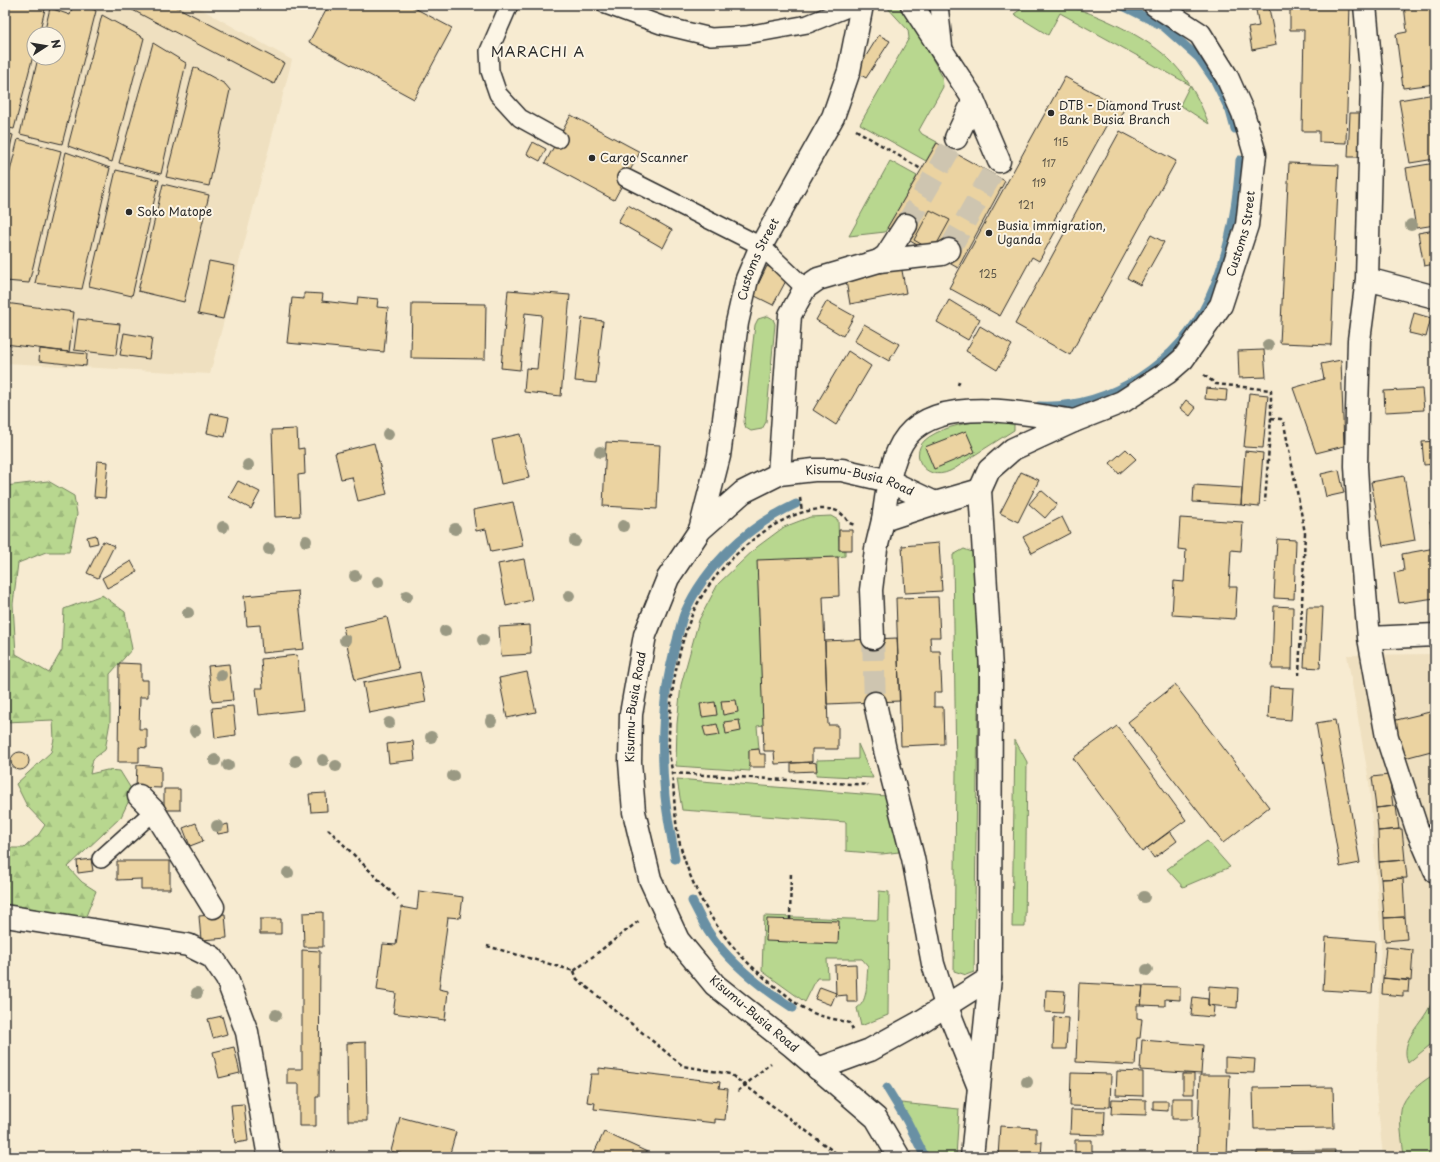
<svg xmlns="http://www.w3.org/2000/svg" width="1440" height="1162" font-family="'Playpen Sans',sans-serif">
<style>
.built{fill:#efe0c0;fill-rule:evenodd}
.grass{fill:#b8d78f;stroke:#72815d}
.forest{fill:url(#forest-firs);stroke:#72815d}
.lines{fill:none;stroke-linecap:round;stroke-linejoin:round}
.stream{stroke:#6990a4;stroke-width:9}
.building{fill:#ebd3a1;stroke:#2b2b2b}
.trunk-tunnel{stroke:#cec5b0;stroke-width:22;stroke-dasharray:22 11;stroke-linecap:butt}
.service-casing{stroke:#2b2b2b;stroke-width:20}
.minor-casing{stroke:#2b2b2b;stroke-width:25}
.trunk-casing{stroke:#2b2b2b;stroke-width:25}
.path{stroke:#2b2b2b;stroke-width:2.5;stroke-dasharray:4 3;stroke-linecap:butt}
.service{stroke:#fcf5e5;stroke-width:17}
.minor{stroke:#fcf5e5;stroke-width:22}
.trunk{stroke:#fcf5e5;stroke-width:22}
.tree{fill:#9a9983}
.poi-dot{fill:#2b2b2b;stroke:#fcf5e5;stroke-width:1.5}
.labels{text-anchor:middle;stroke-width:4;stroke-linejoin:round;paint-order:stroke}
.number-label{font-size:10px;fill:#5b5548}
.poi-label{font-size:12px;fill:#2b2b2b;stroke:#fcf5e5;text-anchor:start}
.street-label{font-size:12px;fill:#2b2b2b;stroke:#fcf5e5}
.quarter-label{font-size:14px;letter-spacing:1px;fill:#2b2b2b;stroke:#fcf5e5}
</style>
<defs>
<pattern id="forest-firs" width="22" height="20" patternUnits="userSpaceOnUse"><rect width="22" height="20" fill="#b8d78f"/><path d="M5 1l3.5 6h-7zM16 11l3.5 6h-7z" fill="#9eb97c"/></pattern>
</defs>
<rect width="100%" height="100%" fill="#f7ebd1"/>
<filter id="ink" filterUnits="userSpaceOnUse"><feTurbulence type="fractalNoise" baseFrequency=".025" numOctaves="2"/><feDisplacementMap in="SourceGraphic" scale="8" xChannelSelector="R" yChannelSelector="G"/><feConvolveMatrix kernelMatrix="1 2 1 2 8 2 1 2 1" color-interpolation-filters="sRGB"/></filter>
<g filter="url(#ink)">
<path class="built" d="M 5,5 L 194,5 L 292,60 L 210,374 L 5,363 ZM 34,34 L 58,34 L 58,58 L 34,58 Z
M 1435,654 L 1435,1157 L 1383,1157 L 1376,1089 L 1381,938 L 1369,781 L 1347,655 Z"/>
<path class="grass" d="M 885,5 L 902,5 L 942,76 L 943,87 L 919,130 L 922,134 L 937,142 L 926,161 L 860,124 L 909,38 L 908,30 Z
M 1027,5 C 1038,5 1052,3 1063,5 C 1095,12 1151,39 1173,63 C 1190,81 1200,102 1209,124 L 1180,105 L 1190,85 L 1060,13 L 1048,35 L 1014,14 Z
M 890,161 L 917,176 L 885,232 L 849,236 Z
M 768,316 L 773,319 L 775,324 L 766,422 L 762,429 L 751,431 L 746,428 L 744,422 L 755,325 L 758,319 Z
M 990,419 L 1014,421 L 1014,430 C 999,439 985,449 970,458 C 964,462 957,468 950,471 C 924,483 906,452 929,437 C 947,425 970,423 990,419 Z
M 831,516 L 838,520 L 839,550 L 845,550 L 845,556 L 838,557 L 764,725 L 757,726 L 759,749 L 749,750 L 750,771 L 676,766 L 677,724 L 681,685 L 699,620 L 718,584 L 757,547 L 784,527 L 810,517 Z
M 964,549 L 972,552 L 978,559 L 979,643 L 974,972 L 966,975 L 954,971 L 956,773 L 953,555 Z
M 1015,740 L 1027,762 L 1025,927 L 1012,927 Z
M 858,744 L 873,778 L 816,775 L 817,760 L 858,759 Z
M 677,779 L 886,796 L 902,848 L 899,852 L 882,854 L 846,851 L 846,822 L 682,810 Z
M 1207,841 L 1230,867 L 1183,887 L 1167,869 Z
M 879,891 L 889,892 L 888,1015 L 861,1026 L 857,1008 C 869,1001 866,979 868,966 L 862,959 L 827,959 L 828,978 L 817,978 L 805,1002 L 762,971 L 764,916 L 878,920 Z
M 1435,966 L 1435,1041 L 1408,1063 C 1399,1039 1422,1025 1431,1004 C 1435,993 1434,977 1435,966 Z
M 1435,1074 L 1435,1157 L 1404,1157 C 1403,1143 1397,1116 1403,1104 C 1408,1092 1424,1080 1435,1074 Z
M 901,1103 L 959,1109 L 956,1157 L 929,1157 Z"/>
<path class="forest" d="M 48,481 L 74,496 L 77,514 L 69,552 L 46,552 L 18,563 L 13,604 L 16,654 L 49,673 L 62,650 L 64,609 L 102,595 L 125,612 L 132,649 L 110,674 L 110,722 L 105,750 L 93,759 L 90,774 L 107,770 L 120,771 L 133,792 L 121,817 L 68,867 L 82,882 L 96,891 L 86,916 L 60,919 L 5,910 L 5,848 L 24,848 L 39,834 L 45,825 L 27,806 L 16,784 L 51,752 L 54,739 L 53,720 L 5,722 L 5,486 Z"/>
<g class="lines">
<path class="stream" d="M 1121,5 L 1163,26 L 1199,58 L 1215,81 L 1230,111 L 1235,129
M 1039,406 C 1110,409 1180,362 1209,299 C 1229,255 1237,208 1240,160
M 675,859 C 672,838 667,817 665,796 C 660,744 662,691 677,640 C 679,632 681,622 684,614 C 706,565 748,526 796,504
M 692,901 C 698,912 703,924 710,934 C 732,965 761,988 793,1008
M 887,1088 L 907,1121 L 925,1157"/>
</g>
<path class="building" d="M 5,5 L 46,5 L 39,34 L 34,34 L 34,52 L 14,129 L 5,127 Z
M 73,5 L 86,5 L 96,11 L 62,144 L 20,134 L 38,58 L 58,58 L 58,34 L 44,34 L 50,8 L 70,15 Z
M 123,5 L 173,5 L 284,63 L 274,84 Z
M 329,5 L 409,5 L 452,28 L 414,99 L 309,42 Z
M 1290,5 L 1350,5 L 1346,143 L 1319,142 L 1319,131 L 1302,131 L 1304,30 L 1290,30 Z
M 1404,5 L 1435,5 L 1435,84 L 1403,88 L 1396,34 L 1407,32 Z
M 1269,8 L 1276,45 L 1252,50 L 1248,28 L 1259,26 L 1256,10 Z
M 102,15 L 144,38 L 112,162 L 68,146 Z
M 879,35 L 890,41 L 866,78 L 856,72 Z
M 153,43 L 186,63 L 161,174 L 119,163 Z
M 194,67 L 225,84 L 230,90 L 209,186 L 166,177 Z
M 1065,77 L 1124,109 L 1118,121 L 1111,117 L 1054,220 L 1060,223 L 1039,261 L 1032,257 L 1000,316 L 949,288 Z
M 1435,94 L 1435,159 L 1410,163 L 1399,100 Z
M 1350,113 L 1363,113 L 1361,157 L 1348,157 Z
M 571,115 L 640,152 L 614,200 L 545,163 Z
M 1120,131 L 1176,161 L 1070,355 L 1015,324 Z
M 5,133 L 13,135 L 5,168 Z
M 18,139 L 61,151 L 29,283 L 5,281 L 5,191 Z
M 533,142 L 546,149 L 540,161 L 527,154 Z
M 937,143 L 1005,181 L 958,268 L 887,228 Z
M 66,152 L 110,168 L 82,289 L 35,283 Z
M 1289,163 L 1339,165 L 1331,345 L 1280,343 Z
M 1435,163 L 1435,225 L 1416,228 L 1406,168 Z
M 116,170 L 159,180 L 132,296 L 89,286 Z
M 163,184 L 209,195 L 184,302 L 138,291 Z
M 628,205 L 672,230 L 663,248 L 618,222 Z
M 930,210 L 950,220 L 933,251 L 914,240 Z
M 1435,230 L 1435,264 L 1424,266 L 1418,233 Z
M 1151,235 L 1164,242 L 1140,285 L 1127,278 Z
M 209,261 L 235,266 L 223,319 L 198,314 Z
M 901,265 L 906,293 L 850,304 L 845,275 Z
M 767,266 L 788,277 L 773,305 L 753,295 Z
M 508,290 L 570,295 L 561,396 L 524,392 L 526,368 L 537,369 L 542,315 L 525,313 L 520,370 L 501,368 Z
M 304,293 L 323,294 L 322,301 L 357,305 L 358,297 L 378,299 L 377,307 L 388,308 L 384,352 L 287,343 L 292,298 L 304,299 Z
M 949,300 L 980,319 L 968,340 L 937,322 Z
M 827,301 L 854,316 L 843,336 L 816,320 Z
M 5,303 L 74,312 L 69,352 L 5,344 Z
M 412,303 L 486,304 L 485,359 L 411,358 Z
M 1414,313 L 1431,318 L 1426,337 L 1409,333 Z
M 582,318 L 603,321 L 596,383 L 575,381 Z
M 78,319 L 120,324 L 116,355 L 74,350 Z
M 864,324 L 899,344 L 889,361 L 854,341 Z
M 980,326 L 1012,345 L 997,370 L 966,351 Z
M 124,333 L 152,338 L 149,359 L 120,355 Z
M 40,349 L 87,354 L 86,366 L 39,361 Z
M 1264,350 L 1266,377 L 1239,378 L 1238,351 Z
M 848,351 L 871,366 L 836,425 L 813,410 Z
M 1341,360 L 1344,446 L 1316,453 L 1293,388 L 1324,379 L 1321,364 Z
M 1206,388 L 1227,390 L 1226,401 L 1205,399 Z
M 1422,389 L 1424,410 L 1385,412 L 1384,391 Z
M 1249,393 L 1268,395 L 1263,448 L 1244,447 Z
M 1186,400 L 1196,408 L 1190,416 L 1180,408 Z
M 211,413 L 229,417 L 225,437 L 207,433 Z
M 297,429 L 298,449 L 304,448 L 305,474 L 298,475 L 300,516 L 275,517 L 272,430 Z
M 966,431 L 975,452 L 934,469 L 925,447 Z
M 520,434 L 529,478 L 501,484 L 492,440 Z
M 1435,441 L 1435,464 L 1424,465 L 1422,442 Z
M 606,442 L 660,445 L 657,509 L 603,506 Z
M 374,443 L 387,494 L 358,501 L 352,477 L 341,479 L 335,453 Z
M 1126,449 L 1136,459 L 1119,474 L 1110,463 Z
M 1245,451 L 1263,453 L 1259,507 L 1241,505 Z
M 97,461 L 108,462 L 105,498 L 94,497 Z
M 1435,469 L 1435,489 L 1433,489 L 1430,470 Z
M 1339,470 L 1344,493 L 1326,497 L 1321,474 Z
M 1021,472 L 1039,480 L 1018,522 L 1000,513 Z
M 1404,476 L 1415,540 L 1383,546 L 1371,482 Z
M 238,481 L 260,492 L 251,509 L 229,497 Z
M 1194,485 L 1242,488 L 1241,505 L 1193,502 Z
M 1041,490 L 1057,504 L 1045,518 L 1029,504 Z
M 513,502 L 523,546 L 491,552 L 486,529 L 476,531 L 473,510 Z
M 1062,517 L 1070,533 L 1032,553 L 1023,537 Z
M 1180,518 L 1243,522 L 1241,551 L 1231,550 L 1229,587 L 1237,587 L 1235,619 L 1172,615 L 1174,581 L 1184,582 L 1186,550 L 1178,549 Z
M 1435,520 L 1435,542 L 1434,543 L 1430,521 Z
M 839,530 L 852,530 L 852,550 L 839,550 Z
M 96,535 L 98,543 L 89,545 L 87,537 Z
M 1277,539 L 1296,540 L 1294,599 L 1274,598 Z
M 103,541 L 114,546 L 98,578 L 87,573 Z
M 939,543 L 942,591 L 905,593 L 902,546 Z
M 1435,548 L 1435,598 L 1399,603 L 1394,573 L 1404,571 L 1402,554 Z
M 838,557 L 839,596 L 823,597 L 828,725 L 838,725 L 838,749 L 812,749 L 812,762 L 775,764 L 774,751 L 764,751 L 757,560 Z
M 524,559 L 532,600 L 506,606 L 498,564 Z
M 131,561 L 137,572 L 107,588 L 102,578 Z
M 298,591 L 304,649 L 262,653 L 260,625 L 247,626 L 244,596 Z
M 938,597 L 940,637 L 930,637 L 931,651 L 940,651 L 942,692 L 934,692 L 934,707 L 943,707 L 944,744 L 901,746 L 896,598 Z
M 1274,606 L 1293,607 L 1292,669 L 1272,669 Z
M 1307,607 L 1323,607 L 1320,668 L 1304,667 Z
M 387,617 L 399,669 L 355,680 L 343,627 Z
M 530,625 L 531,654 L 501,656 L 499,627 Z
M 897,638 L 900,701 L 827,704 L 825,641 Z
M 297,655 L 303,710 L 259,715 L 256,688 L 263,688 L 261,659 Z
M 119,663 L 141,664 L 141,680 L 148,680 L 148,697 L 140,697 L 139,729 L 147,729 L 147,748 L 139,747 L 139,762 L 118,762 Z
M 229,664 L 233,700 L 212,702 L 208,666 Z
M 420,672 L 426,702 L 369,713 L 363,683 Z
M 527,672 L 536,712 L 507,718 L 499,678 Z
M 1175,685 L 1269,807 L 1223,843 L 1128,722 Z
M 1270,687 L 1293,688 L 1291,720 L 1268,718 Z
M 736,700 L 738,712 L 723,715 L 721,701 Z
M 715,702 L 717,715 L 702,717 L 700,704 Z
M 233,706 L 236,735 L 215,738 L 212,708 Z
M 1434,711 L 1435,750 L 1397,760 L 1388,722 Z
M 739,720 L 741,731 L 726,734 L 724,722 Z
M 1335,720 L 1360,863 L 1340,867 L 1316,723 Z
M 717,724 L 720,735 L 706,737 L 703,727 Z
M 1117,726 L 1186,820 L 1142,852 L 1073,758 Z
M 413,741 L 415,760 L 389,763 L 387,744 Z
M 759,749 L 760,754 L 765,754 L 765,767 L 749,767 L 749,750 Z
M11 761a9 9 0 1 1 18 0a9 9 0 1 1-18 0Z
M 812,762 L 816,763 L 817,771 L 791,772 L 791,763 Z
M 137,765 L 161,767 L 161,788 L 136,787 Z
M 1389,775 L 1393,806 L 1376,808 L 1372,777 Z
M 164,789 L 180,789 L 180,810 L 164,810 Z
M 326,793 L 327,811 L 311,812 L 309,794 Z
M 1396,806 L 1399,829 L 1378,831 L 1376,808 Z
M 196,823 L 203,841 L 190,846 L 183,828 Z
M 228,824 L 229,832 L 218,834 L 216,827 Z
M 1402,829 L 1405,860 L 1379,862 L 1378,831 Z
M 1170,831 L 1177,841 L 1154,858 L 1147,848 Z
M 91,859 L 93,871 L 78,873 L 77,861 Z
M 1405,860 L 1407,878 L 1381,879 L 1379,862 Z
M 117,861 L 170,861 L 170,889 L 141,889 L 141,879 L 117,880 Z
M 1403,878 L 1405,917 L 1384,918 L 1381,879 Z
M 419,891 L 463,897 L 460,918 L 448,917 L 439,989 L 448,991 L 445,1020 L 393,1013 L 396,993 L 377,990 L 383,944 L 396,945 L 401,907 L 417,910 Z
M 323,912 L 323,947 L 304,947 L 303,913 Z
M 225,914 L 227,938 L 201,940 L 199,916 Z
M 1405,917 L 1407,939 L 1385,941 L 1384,918 Z
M 260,919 L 281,919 L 281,934 L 260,934 Z
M 767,919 L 839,921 L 838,944 L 766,941 Z
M 1326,937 L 1375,941 L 1372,993 L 1323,990 Z
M 1386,947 L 1413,950 L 1411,981 L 1383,978 Z
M 302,950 L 320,951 L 319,1097 L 316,1097 L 316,1126 L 299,1126 L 299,1084 L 287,1084 L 287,1069 L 302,1069 Z
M 856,964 L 857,1002 L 847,1002 L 847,995 L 836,996 L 835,965 Z
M 1383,978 L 1409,980 L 1408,992 L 1403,992 L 1403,996 L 1382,994 Z
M 1079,983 L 1143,986 L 1141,1005 L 1137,1005 L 1137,1018 L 1142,1019 L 1140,1038 L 1137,1038 L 1135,1065 L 1076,1062 Z
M 1143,986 L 1180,987 L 1180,1000 L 1165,999 L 1165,1006 L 1141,1005 Z
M 1209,986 L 1238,988 L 1237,1008 L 1208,1005 Z
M 820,987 L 836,993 L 831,1005 L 815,999 Z
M 1046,990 L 1065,991 L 1063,1013 L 1045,1012 Z
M 1193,997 L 1208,999 L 1208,1005 L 1214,1006 L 1213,1017 L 1191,1015 Z
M 222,1016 L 227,1034 L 213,1038 L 208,1019 Z
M 1054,1017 L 1068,1018 L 1066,1049 L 1053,1049 Z
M 1142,1040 L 1203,1045 L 1201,1074 L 1140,1070 Z
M 366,1042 L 367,1121 L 348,1121 L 347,1043 Z
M 234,1047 L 240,1073 L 219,1078 L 213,1052 Z
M 1225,1057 L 1255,1059 L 1254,1073 L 1225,1072 Z
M 599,1068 L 720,1082 L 719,1088 L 728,1089 L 725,1120 L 715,1119 L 715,1123 L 594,1109 L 595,1103 L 587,1102 L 591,1074 L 599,1074 Z
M 1117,1071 L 1143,1072 L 1143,1096 L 1116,1095 Z
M 1071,1073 L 1111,1074 L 1110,1107 L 1070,1106 Z
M 1183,1074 L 1194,1074 L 1194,1094 L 1183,1094 Z
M 1200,1075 L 1230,1075 L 1227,1157 L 1197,1157 Z
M 1333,1087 L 1334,1128 L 1254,1129 L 1253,1088 Z
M 1172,1098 L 1193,1098 L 1193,1119 L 1172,1119 Z
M 1112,1099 L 1146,1100 L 1146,1115 L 1111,1114 Z
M 1153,1101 L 1168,1101 L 1168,1111 L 1153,1110 Z
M 244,1104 L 248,1141 L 235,1143 L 231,1105 Z
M 1071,1110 L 1105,1111 L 1104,1135 L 1070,1134 Z
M 400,1117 L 456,1132 L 449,1157 L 412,1157 L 391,1151 Z
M 1000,1126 L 1036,1128 L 1036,1142 L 1042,1142 L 1041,1157 L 998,1157 Z
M 604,1132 L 658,1157 L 592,1157 Z
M 1075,1140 L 1092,1140 L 1092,1153 L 1075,1153 Z
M 1335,1150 L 1334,1157 L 1257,1157 L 1257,1151 Z
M 128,1154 L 128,1157 L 72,1157 L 72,1155 Z
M 1095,1154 L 1106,1155 L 1106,1157 L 1095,1157 Z"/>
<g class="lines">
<path class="trunk-tunnel" d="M 906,225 L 956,138
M 949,250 L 999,161
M 873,638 L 875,703"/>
<defs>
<path id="service" d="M 509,5 L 489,51 L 490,71 L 498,94 L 520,118 L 558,139
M 606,5 L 661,25 L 711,37 L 746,35 L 808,24 L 845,9 L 849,5
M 939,5 L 944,51
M 626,178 L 761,246 L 805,288
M 101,859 L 154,811"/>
<path id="minor" d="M 1365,5 L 1372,81 L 1367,279 L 1359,340 L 1357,411 L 1356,466 L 1360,537 L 1369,638 L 1387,737 L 1417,829 L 1435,871
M 1367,279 L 1435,297
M 1369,638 L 1435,635
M 139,796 L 154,811 L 213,907
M 5,916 L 188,945 L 212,957 L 227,979 L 247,1032 L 269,1157"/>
<g id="trunk">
<path d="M 912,5 L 972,97 L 999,161"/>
<path d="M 956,138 L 973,102"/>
<path d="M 879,261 L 886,256 L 906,225"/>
<path d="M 779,474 L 790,315 L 805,288 L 818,279 L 879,261 L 942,254 L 949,250"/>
<path d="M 883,520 C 887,493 889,466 902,443 C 932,392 1026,414 1074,421"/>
<path id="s1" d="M 700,530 L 719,456 L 737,323 L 747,279 L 761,246 L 833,117 L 849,71 L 862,5"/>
<path d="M 873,638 L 871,590 L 876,549 L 883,520 L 935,503 L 980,490"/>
<path d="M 875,703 L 885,750 L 913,858 L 933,964 L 946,1005 L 978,1085"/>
<path d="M 818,1069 L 870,1050 L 917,1024 L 990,978"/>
<path id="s2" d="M 899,1157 L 876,1118 L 792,1046 L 715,985 L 678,940 L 650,879 L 634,812 L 630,762 L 631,714 L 645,635 L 668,578 L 700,530 L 743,492 L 779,474 L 814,470 L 842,470 L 889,481 L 935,503"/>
<path id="s3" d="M 972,1157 L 990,978 L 990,946 L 991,669 L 980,490 L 989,470 L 1013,449 L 1074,421 L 1122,402 L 1167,373 L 1183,359 L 1221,305 L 1247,225 L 1255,154 L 1243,113 L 1227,77 L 1200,34 L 1155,5"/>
</g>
</defs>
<use href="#service" class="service-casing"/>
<use href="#minor" class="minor-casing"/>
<use href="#trunk" class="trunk-casing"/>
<path class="path" d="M 856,130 L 921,169
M 1204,375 L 1216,384 L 1271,390 L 1271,418 L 1265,502
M 958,385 L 960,379
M 1271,418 L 1281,419 L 1284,424 L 1305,533 L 1299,675
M 800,498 L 802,512
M 672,773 L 868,785
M 328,829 L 398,899
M 790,920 L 791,871
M 487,946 L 574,971 L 640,920
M 574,971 L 577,979 L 683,1066 L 730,1074 L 841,1157
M 853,1030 L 850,1023 C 836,1019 819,1017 807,1010 C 799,1006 791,999 784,993 C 732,956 696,906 680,844 C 674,821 675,797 672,774 C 672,767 670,760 669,753 C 668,708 675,656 692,615 C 710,571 774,509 824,509 C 837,509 842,512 849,523 L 855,525
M 738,1091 L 771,1063"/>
<use href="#service" class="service"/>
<use href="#minor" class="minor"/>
<use href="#trunk" class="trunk"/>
</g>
<g class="tree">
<circle cx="1411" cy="225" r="6"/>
<circle cx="1268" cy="345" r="6"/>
<circle cx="388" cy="434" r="6"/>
<circle cx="600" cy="452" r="6"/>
<circle cx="248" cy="465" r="6"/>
<circle cx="623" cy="526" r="6"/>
<circle cx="223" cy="527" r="6"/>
<circle cx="455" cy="529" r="6"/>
<circle cx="306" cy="541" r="6"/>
<circle cx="575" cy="541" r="6"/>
<circle cx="269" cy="549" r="6"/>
<circle cx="355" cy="576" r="6"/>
<circle cx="378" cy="582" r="6"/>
<circle cx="407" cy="596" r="6"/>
<circle cx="569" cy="596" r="6"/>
<circle cx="188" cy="613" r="6"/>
<circle cx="445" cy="631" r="6"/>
<circle cx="345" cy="640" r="6"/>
<circle cx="483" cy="640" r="6"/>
<circle cx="221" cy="675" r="6"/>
<circle cx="491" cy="721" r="6"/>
<circle cx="389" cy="723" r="6"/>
<circle cx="195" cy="731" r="6"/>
<circle cx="431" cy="737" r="6"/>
<circle cx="215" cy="760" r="6"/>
<circle cx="323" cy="760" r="6"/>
<circle cx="296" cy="761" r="6"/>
<circle cx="228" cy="765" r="6"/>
<circle cx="336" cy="766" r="6"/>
<circle cx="453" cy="776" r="6"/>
<circle cx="217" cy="826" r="6"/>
<circle cx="288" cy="873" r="6"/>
<circle cx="1144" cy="897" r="6"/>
<circle cx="1147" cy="970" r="6"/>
<circle cx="197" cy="993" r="6"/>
<circle cx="276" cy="1015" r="6"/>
<circle cx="1027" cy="1082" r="6"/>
</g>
</g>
<g class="poi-dot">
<circle cx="1051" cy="113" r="4"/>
<circle cx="592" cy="158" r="4"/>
<circle cx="129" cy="212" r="4"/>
<circle cx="989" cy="233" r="4"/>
</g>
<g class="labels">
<g class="number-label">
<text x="1061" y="146">115</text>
<text x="1049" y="167">117</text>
<text x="1039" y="187">119</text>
<text x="1026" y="209">121</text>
<text x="988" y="278">125</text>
</g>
<g class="poi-label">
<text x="1059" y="110">DTB - Diamond Trust<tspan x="1059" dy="14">Bank Busia Branch</tspan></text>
<text x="600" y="162">Cargo Scanner</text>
<text x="137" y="216">Soko Matope</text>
<text x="997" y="230">Busia immigration,<tspan x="997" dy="14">Uganda</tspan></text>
</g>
<g class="street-label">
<text dy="4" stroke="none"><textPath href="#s3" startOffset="1056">Customs Street</textPath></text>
<text dy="4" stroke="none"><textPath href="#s1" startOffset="278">Customs Street</textPath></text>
<text dy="4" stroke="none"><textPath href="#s2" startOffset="926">Kisumu-Busia Road</textPath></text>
<text dy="4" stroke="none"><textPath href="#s2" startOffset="554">Kisumu-Busia Road</textPath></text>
<text transform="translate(754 1014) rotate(40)" y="4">Kisumu-Busia Road</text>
</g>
<g class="quarter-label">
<text x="538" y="57">MARACHI A</text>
</g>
</g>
<rect width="1440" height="1162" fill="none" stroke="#fcf5e5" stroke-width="20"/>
<rect x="10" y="10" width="1420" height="1142" fill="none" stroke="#2b2b2b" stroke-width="1.5" filter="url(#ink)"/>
<g transform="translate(46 46) rotate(78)"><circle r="19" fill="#fcf5e5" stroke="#a8a49b"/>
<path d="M0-3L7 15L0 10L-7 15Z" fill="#2b2b2b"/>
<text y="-6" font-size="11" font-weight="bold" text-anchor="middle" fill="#2b2b2b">N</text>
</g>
</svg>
